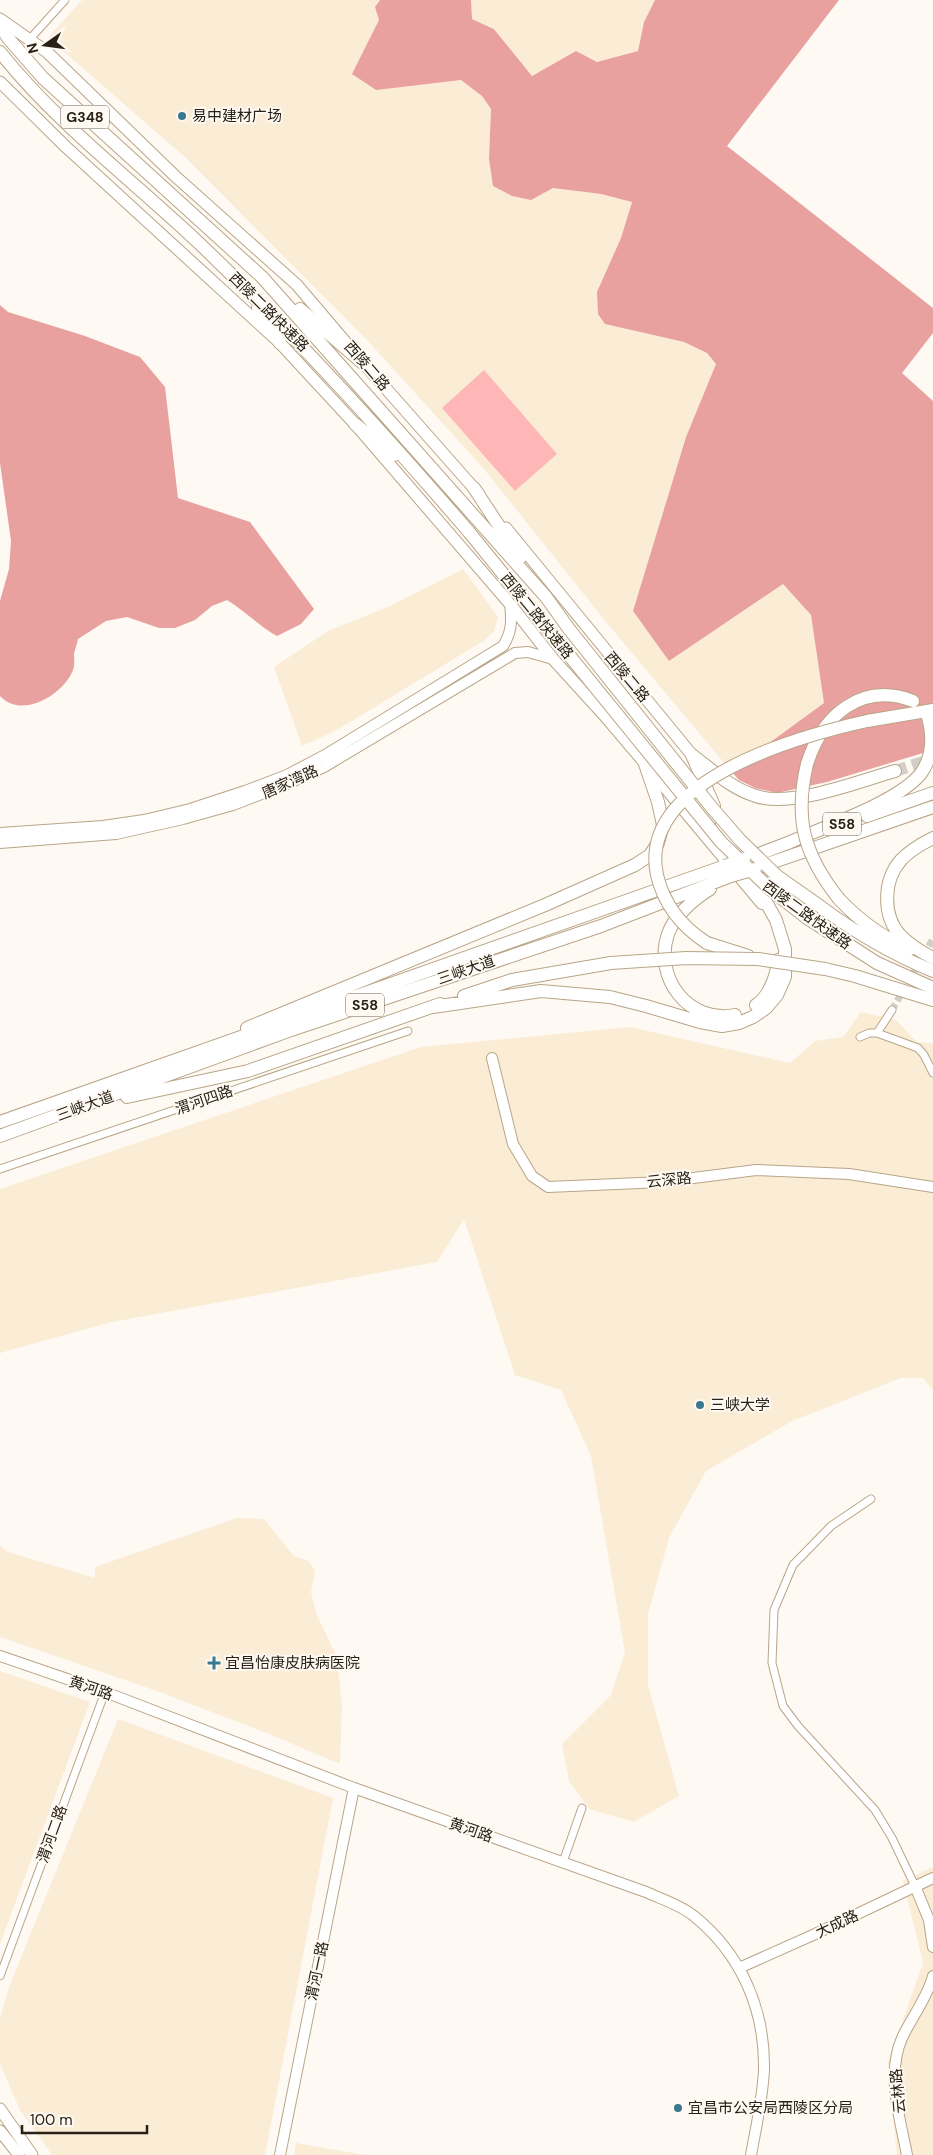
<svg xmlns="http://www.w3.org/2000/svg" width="933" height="2155" font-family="'DM Sans','Noto Sans SC',sans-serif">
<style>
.built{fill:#fbecd5}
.green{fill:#feb7b6}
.forest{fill:#e9a1a0}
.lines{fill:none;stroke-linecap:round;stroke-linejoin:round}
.street-tunnel{stroke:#d3cec7;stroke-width:7;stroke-dasharray:7 3.5;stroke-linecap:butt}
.highway-tunnel{stroke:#d3cec7;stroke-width:12;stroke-dasharray:12 6;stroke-linecap:butt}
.street-casing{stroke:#b9a587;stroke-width:9}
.secondary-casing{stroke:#b9a587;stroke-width:12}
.primary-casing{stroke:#b9a587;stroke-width:13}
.highway-casing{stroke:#b9a587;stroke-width:14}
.street{stroke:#fff;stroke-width:7}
.secondary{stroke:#fff;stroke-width:10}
.primary{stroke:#fff;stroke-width:11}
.highway{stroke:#fff;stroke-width:12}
.highway-bridge-casing{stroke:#b9a587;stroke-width:14;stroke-linecap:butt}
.highway-bridge{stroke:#fff;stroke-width:12}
.poi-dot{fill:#39798d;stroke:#fef9f3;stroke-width:2}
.labels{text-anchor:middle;stroke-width:4;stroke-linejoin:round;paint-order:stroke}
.shield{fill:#fef9f3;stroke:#696258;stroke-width:1}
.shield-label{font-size:14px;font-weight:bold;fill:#292116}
.poi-label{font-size:15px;fill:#292116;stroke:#fef9f3;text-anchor:start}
.street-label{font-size:15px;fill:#292116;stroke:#fef9f3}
</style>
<rect width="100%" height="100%" fill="#fef9f3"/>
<path class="built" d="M 82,0 L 380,0 L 375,7 L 379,20 L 353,74 L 435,83 L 461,80 L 482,96 L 491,109 L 489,159 L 493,186 L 512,196 L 531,199 L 553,188 L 601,194 L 632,202 L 621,238 L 605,324 L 684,342 L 707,353 L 716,364 L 686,437 L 633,611 L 669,660 L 783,584 L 811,615 L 824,703 L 731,771 L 606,622 L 484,469 L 369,342 L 185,157 L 48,38 Z
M 471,0 L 655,0 L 644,22 L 638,51 L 597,62 L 576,51 L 532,76 L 495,29 L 472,19 Z
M 463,569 L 498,617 L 494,631 L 485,640 L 337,730 L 302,746 L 274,667 L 328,631 L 390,606 Z
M 861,1012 L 896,1020 L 917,1042 L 933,1043 L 933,1390 L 923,1378 L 901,1378 L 792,1421 L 706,1471 L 669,1538 L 648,1614 L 648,1685 L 679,1796 L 634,1822 L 589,1809 L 569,1781 L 562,1744 L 611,1695 L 625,1652 L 591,1456 L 561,1390 L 515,1375 L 464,1219 L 437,1262 L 107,1323 L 0,1353 L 0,1189 L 421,1047 L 630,1027 L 790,1063 L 815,1041 L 843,1037 Z
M 237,1518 L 264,1519 L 294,1556 L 309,1561 L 315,1571 L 311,1592 L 316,1613 L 335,1653 L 339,1677 L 342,1704 L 340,1764 L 269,1734 L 157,1691 L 0,1637 L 0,1546 L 8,1552 L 95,1578 L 95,1567 Z
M 0,1671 L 90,1702 L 0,1944 Z
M 118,1719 L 333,1798 L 265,2155 L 52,2155 L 20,2110 L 0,2064 L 0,2019 L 9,1987 Z
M 933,1867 L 933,2155 L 897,2155 L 888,2062 L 923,1963 L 903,1881 Z
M 296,2143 L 365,2155 L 294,2155 Z"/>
<path class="green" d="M 484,370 L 557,454 L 515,491 L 442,408 Z"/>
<path class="forest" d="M 380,0 L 471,0 L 472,19 L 494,29 L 532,76 L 576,51 L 597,62 L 638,51 L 644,22 L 655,0 L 839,0 L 727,146 L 933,308 L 933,333 L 902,373 L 933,401 L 933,750 L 827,782 L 777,793 L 755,788 L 739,780 L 731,771 L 824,703 L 811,615 L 783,584 L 669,661 L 633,611 L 686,437 L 716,364 L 707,353 L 684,342 L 605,324 L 598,314 L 597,292 L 621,238 L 632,202 L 601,194 L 553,188 L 531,200 L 512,196 L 493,186 L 489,159 L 491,109 L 482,96 L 461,80 L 376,90 L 352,74 L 379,20 L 375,7 Z
M 0,305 L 8,312 L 85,336 L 140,357 L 165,387 L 178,498 L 250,522 L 314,609 L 301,624 L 277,636 C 259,626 245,611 227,600 L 212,606 L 195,620 L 175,628 L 159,628 L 127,617 L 106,621 L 78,639 C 77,644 75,649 74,654 C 74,659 75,665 73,670 C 64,694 22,720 0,696 L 0,601 L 9,569 L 11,541 L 0,463 Z"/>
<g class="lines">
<path class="street-tunnel" d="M 892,1010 L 933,939"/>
<path class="highway-tunnel" d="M 895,771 L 933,759"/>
<defs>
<path id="street" d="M 29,40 L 65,0
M 877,1033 L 892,1010
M 860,1037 L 869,1033 L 877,1033 L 918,1048 L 924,1055 L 933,1073
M 0,1169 L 408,1031
M 871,1499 L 831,1526 L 793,1565 L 774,1610 L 772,1663 L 783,1706 L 798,1726 L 875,1810 L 892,1838 L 915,1886
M 563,1862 L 582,1808
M 0,1976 L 105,1692"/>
<path id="secondary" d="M 0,833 L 103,826 L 144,820 L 190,809 L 245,791 L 287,775 L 325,755 L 503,646 C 512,632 512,620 510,604
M 0,843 L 116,834 L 183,819 L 233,805 L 285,785 L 324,767 L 515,653 L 528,652 L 553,659
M 492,1058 L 513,1144 L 532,1176 L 548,1187 L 662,1182 L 756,1170 L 849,1174 L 933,1187
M 0,1656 L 105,1692 L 354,1788 L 646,1892 C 661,1899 681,1905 694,1916 C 741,1954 765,2009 764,2069 C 763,2097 756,2127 751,2155
M 915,1886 L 929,1920 L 933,1947
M 739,1968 L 813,1935 L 933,1878
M 280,2155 L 354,1788
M 907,2155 C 900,2118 886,2074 902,2038 C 912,2017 927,1998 933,1976"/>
<path id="primary" d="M 0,19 L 47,52 L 175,176 L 297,285 L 348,345
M 0,82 L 66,147 L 280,343 L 355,424 L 510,604 L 553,659 L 604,715 L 666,788
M 359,358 L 479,494
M 506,528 L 692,755
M 0,2109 L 32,2155
M 0,2131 L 19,2155"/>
<path id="highway" d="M 0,25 L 8,38 L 43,78 L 262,277 L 546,597 L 569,629
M 0,52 C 57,124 135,182 201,245 C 296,336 384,433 469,532
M 258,308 L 280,343
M 300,309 L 365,365
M 355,424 L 394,455
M 474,488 L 520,558
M 867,721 L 933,710
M 692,755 L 714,806
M 692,755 C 712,770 732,789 756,796 C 792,808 859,781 895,771
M 807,764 C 822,716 861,681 913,701
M 666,788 L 762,903
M 867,816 L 933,793
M 933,838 C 921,844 910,850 901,860 C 883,880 882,916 901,936 C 911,946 921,952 933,958
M 788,843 C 823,827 900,802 922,772 C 933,755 933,735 928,717
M 751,857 L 793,841
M 756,868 L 933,807
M 710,889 C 694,899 674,916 668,934 C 653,978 689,1024 735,1015
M 839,899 C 859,920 883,938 910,949
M 821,907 C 856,933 892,954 933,971
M 807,918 L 877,963 L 933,988
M 707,943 L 748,956
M 825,969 L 855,976 L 933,1000
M 464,996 L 512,980 L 611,963
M 756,1005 C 769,997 777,975 778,960
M 433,1007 L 541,991 L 610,997 L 646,1006 L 700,1022 L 722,1026 L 739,1023 L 753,1017 L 766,1008 L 777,995 L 785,977 L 785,949 L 776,920 L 722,824
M 247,1028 L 545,905 L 635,865 L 650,855 L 658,843 L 663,825 L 658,802 L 645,764
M 127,1097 L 248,1071 L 440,1004
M 0,1122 L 725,866
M 0,1136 L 291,1030 L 601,926 L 731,876"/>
</defs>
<use href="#street" class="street-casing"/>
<use href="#secondary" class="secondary-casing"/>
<use href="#primary" class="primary-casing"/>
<use href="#highway" class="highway-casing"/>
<use href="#street" class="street"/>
<use href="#secondary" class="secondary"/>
<use href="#primary" class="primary"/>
<use href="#highway" class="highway"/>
<defs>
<path id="highway-bridge" d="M 469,532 L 721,842 L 771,890 L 807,918
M 569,629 L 713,809 L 740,840 L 777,876 L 821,907
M 807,764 C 794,819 804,855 839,899
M 725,866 L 744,859
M 731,876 L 755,869
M 707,943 C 682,927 664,905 657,875 C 637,780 800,736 867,721
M 611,963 L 686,958 L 758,959 L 825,969"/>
</defs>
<use href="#highway-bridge" class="highway-bridge-casing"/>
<use href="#highway-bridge" class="highway-bridge"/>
</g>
<g class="poi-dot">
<circle cx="182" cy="116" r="5"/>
<circle cx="700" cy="1405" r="5"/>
<path d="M211.5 1655.5h5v5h5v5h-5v5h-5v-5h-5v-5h5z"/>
<circle cx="678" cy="2108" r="5"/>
</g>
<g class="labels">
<g class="shield">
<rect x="61" y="105.5" width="48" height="23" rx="4"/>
<rect x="823" y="812.5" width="38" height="23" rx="4"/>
<rect x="346" y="993.5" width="38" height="23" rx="4"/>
</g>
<g class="shield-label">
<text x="85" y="122">G348</text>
<text x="842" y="829">S58</text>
<text x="365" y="1010">S58</text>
</g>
<g class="poi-label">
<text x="192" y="121">易中建材广场</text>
<text x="710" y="1410">三峡大学</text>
<text x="225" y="1668">宜昌怡康皮肤病医院</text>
<text x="688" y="2113">宜昌市公安局西陵区分局</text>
</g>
<g class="street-label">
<text transform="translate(269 312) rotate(45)" y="5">西陵二路快速路</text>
<text transform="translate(367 366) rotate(49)" y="5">西陵二路</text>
<text transform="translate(537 616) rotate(51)" y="5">西陵二路快速路</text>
<text transform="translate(627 677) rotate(50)" y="5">西陵二路</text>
<text transform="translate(290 782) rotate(-24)" y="5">唐家湾路</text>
<text transform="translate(807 915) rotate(36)" y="5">西陵二路快速路</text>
<text transform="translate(466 970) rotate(-19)" y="5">三峡大道</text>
<text transform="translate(204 1100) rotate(-19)" y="5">渭河四路</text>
<text transform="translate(85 1106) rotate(-20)" y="5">三峡大道</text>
<text transform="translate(669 1180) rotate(-6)" y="5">云深路</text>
<text transform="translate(91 1688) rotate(19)" y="5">黄河路</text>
<text transform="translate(471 1830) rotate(19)" y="5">黄河路</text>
<text transform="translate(52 1834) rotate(-70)" y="5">渭河二路</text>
<text transform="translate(837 1924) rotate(-25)" y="5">大成路</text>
<text transform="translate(317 1971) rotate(-78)" y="5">渭河一路</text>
<text transform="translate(898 2091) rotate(-95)" y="5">云林路</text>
</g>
</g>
<g transform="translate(45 45) rotate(256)" stroke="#fef9f3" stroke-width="4" paint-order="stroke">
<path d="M0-4L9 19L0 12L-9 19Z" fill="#292116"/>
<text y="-8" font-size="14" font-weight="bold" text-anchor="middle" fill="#292116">N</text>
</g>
<path d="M22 2125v8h125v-8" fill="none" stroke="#292116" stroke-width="2.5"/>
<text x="30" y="2125" font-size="15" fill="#292116" stroke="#fef9f3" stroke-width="4" paint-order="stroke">100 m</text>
</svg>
